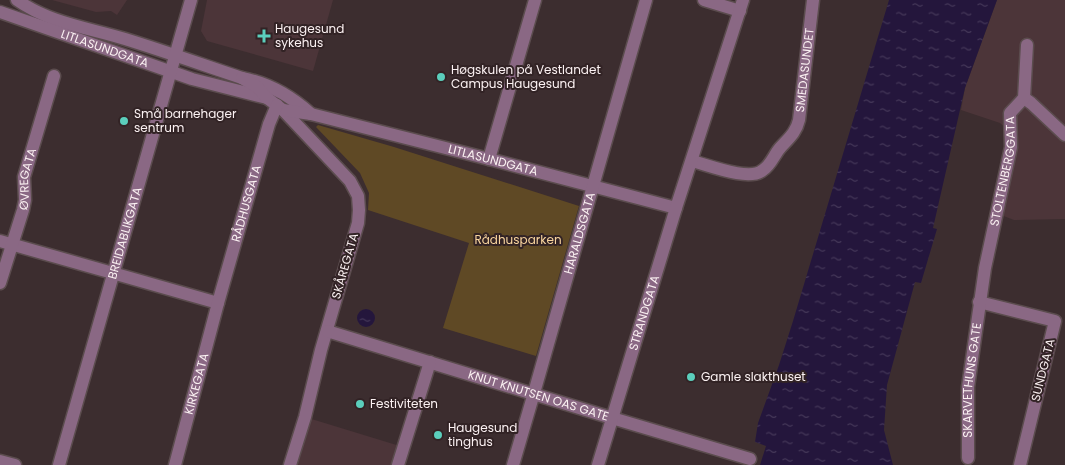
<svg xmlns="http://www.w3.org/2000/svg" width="1065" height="465" font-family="Poppins,sans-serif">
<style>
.built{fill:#4c3539}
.park{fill:#5f4925}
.water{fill:url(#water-ripples)}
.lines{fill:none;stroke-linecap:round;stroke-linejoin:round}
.minor-casing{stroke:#5b4c4e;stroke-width:15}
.tertiary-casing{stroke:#5b4c4e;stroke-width:15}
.minor{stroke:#8a6884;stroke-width:12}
.tertiary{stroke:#8a6884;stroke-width:12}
.poi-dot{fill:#5bcebc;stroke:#322325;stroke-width:2}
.labels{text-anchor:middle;stroke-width:4;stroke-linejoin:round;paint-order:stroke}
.poi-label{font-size:12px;fill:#fbf1f2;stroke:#322325;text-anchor:start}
.street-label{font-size:12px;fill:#fbf1f2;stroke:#322325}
.park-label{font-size:12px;fill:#f8d49e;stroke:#322325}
</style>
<defs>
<pattern id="water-ripples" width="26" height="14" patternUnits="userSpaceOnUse" patternTransform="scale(1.25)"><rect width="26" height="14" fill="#24163c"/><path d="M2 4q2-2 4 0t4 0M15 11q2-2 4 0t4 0" fill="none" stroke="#453859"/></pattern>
</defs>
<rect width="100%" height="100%" fill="#3c2d2f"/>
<path class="built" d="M 52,0 L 127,0 L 117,15 L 111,11 L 96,12 Z
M 207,0 L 333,0 L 313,71 L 207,41 L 201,31 Z
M 997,0 L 1065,0 L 1065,219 L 1014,220 L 1001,215 L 1015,136 L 1000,123 L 961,110 L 965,88 Z
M 305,417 L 403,447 L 398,465 L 290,465 Z"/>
<path class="park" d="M 318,125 L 394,147 L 579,206 L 536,356 L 443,328 L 469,243 L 368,210 L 369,193 L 360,173 L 316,127 Z"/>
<path class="water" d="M 889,0 L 997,0 L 965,88 L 933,228 L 937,229 L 921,283 L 915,282 L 887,385 L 884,430 L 893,465 L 760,465 L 766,446 L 755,442 L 758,423 L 779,365 L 793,321 Z
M357 318a9 9 0 1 1 18 0a9 9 0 1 1-18 0Z"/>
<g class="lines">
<defs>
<g id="minor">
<path d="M 704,0 L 740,11"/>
<path d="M 1024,98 L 1031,103 L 1065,135"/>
<path d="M 489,159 L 535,0"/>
<path id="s1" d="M 692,161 C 708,165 750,182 763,170 C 771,165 774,155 780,148 C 788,139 796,133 799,120 L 813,0"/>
<path d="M 0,241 L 218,303"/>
<path id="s2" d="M 0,283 L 23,210 L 25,200 L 24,177 L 54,76"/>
<path d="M 979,302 L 1055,321 L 1020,465"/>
<path d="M 612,418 L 750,459"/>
<path id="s3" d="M 968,458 L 968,387 L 985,268 L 1011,147 L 1010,113 L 1024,98 L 1027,45"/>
<path d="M 0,461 L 15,465"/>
<path d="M 513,465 L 534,393"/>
</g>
<g id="tertiary">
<path d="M 17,0 C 49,23 89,28 125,39 C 164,51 203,65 242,78 C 269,83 291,96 311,114"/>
<path id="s4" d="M 0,12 L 192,79 L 267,98"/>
<path d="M 242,78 L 257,87 L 267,98 L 283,110 L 350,181 L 358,196 L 359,210 L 358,223 L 321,350 L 305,417 L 290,465"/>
<path id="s5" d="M 283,110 L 311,114 L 489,159 L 676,208"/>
<path id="s6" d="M 327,331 L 612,418"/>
<path id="s7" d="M 534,393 L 646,0"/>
<path id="s8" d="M 59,465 L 191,0"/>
<path id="s9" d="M 175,465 L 218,303 L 269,124 L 277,105"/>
<path d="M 398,465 L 430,362"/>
<path id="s10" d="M 598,465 L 676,208 L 743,0"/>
</g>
</defs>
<use href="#minor" class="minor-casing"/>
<use href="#tertiary" class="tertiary-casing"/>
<use href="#minor" class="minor"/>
<use href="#tertiary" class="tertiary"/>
</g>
<g class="poi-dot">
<path d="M261.5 28.5h5v5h5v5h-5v5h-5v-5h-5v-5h5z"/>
<circle cx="441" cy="77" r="5"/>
<circle cx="124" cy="121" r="5"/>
<circle cx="691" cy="377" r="5"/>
<circle cx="360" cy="404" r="5"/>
<circle cx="438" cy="435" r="5"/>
</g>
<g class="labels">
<g class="poi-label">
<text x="275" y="33">Haugesund<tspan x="275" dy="14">sykehus</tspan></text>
<text x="451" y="74">Høgskulen på Vestlandet<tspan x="451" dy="14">Campus Haugesund</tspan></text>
<text x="134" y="118">Små barnehager<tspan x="134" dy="14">sentrum</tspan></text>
<text x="701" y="381">Gamle slakthuset</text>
<text x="370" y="408">Festiviteten</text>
<text x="448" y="432">Haugesund<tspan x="448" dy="14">tinghus</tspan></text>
</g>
<g class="street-label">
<text dy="4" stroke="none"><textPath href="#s4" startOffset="111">LITLASUNDGATA</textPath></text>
<text dy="4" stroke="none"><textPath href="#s1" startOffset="186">SMEDASUNDET</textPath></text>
<text dy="4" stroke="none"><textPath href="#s5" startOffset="216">LITLASUNDGATA</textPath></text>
<text dy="4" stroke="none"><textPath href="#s3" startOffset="290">STOLTENBERGGATA</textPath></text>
<text dy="4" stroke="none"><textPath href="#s2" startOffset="108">ØVREGATA</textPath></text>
<text dy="4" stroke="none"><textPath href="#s9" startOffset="271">RÅDHUSGATA</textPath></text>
<text dy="4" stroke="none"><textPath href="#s7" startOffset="166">HARALDSGATA</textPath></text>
<text dy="4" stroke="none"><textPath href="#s8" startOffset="241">BREIDABLIKGATA</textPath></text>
<text transform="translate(345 266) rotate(-74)" y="4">SKÅREGATA</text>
<text dy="4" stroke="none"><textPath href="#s10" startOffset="159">STRANDGATA</textPath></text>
<text transform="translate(1043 370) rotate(-76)" y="4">SUNDGATA</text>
<text dy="4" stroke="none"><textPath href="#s3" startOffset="78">SKARVETHUNS GATE</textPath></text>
<text dy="4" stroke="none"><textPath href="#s9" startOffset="84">KIRKEGATA</textPath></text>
<text dy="4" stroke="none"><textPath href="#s6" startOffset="221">KNUT KNUTSEN OAS GATE</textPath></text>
</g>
<g class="park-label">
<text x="518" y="244">Rådhusparken</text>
</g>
</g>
</svg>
